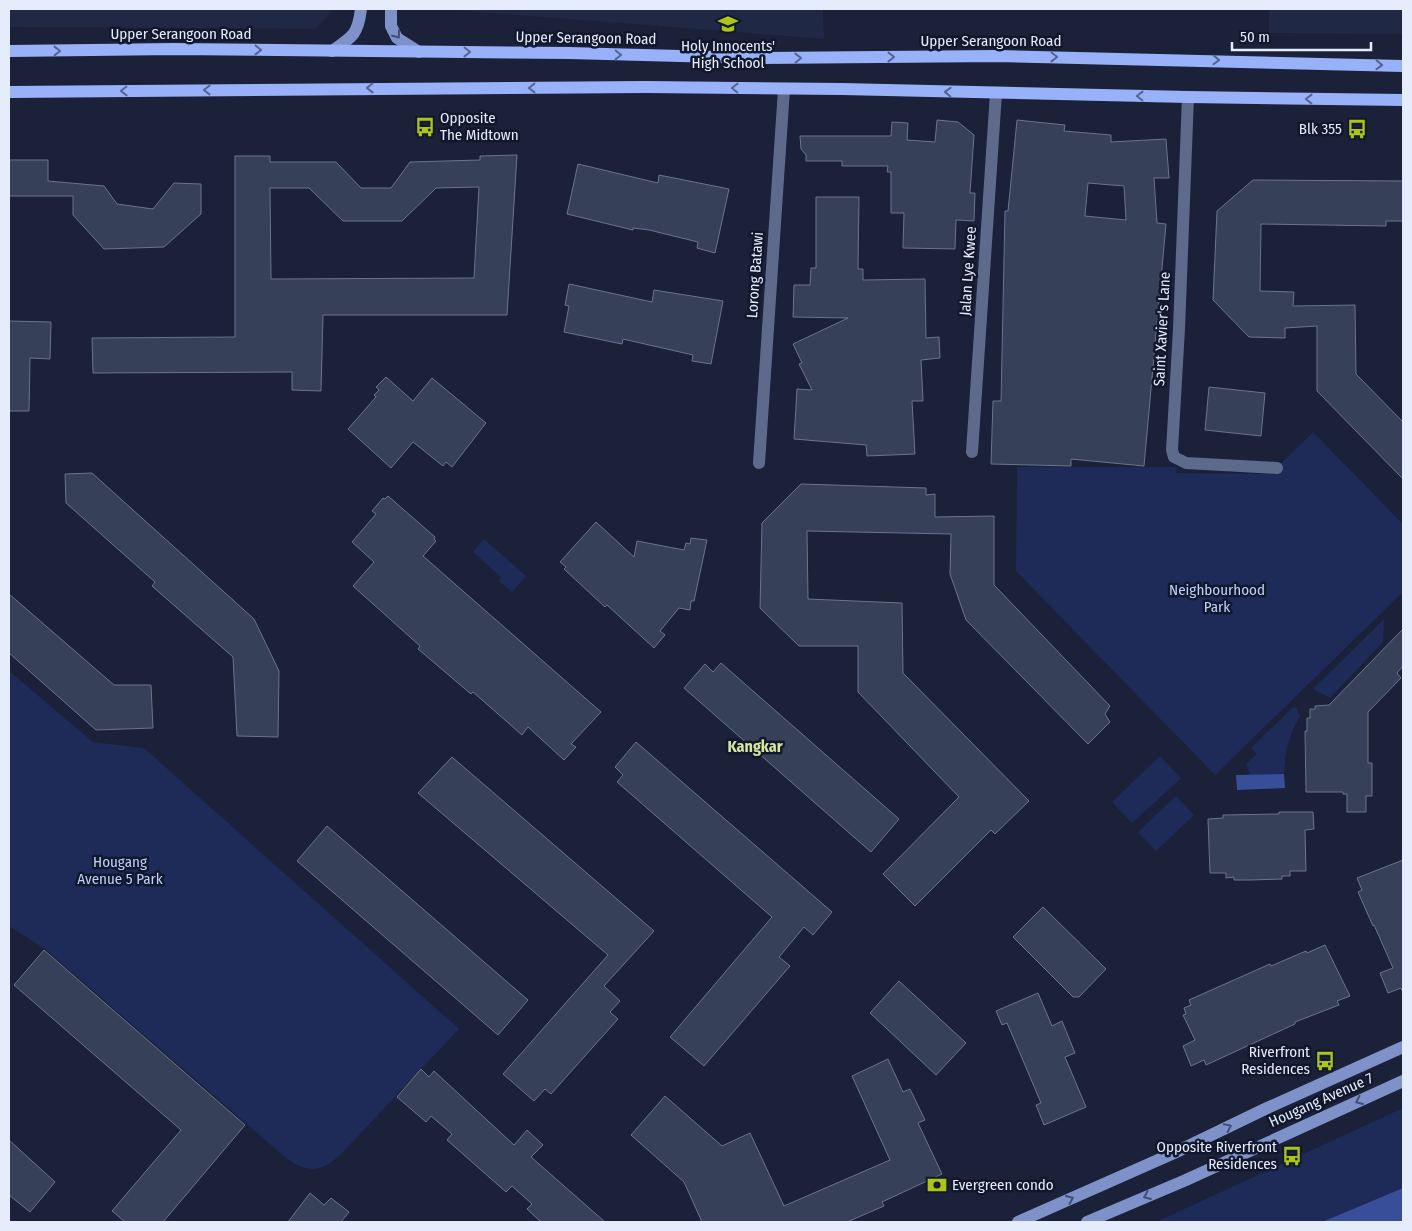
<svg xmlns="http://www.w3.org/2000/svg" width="1412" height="1231" font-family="'Fira Sans Condensed',sans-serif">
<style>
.built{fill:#1f2845}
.green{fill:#1e2b58}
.water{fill:#394e99}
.building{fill:#374059;stroke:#6a7490;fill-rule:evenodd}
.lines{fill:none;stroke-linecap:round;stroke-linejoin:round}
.minor{stroke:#5d6a8c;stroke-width:12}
.secondary{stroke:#7e92c9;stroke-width:12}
.primary{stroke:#98b1f8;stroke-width:12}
.oneway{stroke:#424f74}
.oneway2{stroke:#546493}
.labels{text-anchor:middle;stroke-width:5;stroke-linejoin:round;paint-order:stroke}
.street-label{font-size:15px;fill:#e5ecfb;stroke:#11182e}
.poi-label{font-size:15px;fill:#e5ecfb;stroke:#11182e;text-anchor:end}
.park-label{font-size:15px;fill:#bfcffa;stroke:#11182e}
.neighbourhood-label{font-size:16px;font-weight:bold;fill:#d5e69a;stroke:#11182e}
</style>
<rect width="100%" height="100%" fill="#1a2138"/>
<path class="built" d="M 9,9 L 334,9 L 316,29 L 9,27 Z
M 441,9 L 823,9 L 824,39 Z
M 1269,9 L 1403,9 L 1403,34 L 1269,33 Z"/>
<path class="green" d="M 1313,432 L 1403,524 L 1403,592 L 1215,775 L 1016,571 L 1017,467 L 1176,467 L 1176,473 L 1270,474 Z
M 484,539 L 526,576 L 512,592 L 499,581 L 501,577 L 473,552 Z
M 1384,619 L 1383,642 L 1330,698 L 1313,689 Z
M 9,671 L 93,742 L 144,748 L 459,1029 L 342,1153 C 322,1172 310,1174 287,1159 L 45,949 L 9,926 Z
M 1293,707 L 1297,708 L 1300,716 C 1289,736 1285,750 1284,774 L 1250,775 L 1246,764 L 1257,754 L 1251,748 Z
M 1160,756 L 1181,778 L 1132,823 L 1112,802 Z
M 1176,796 L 1194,815 L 1156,851 L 1138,832 Z
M 1403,1108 L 1403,1188 L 1322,1222 L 1156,1222 Z"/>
<path class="water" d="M 1284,774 L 1285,788 L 1237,790 L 1236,775 Z
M 1403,1188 L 1403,1222 L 1322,1222 Z"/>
<path class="building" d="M 937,120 L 958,122 L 974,135 L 970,193 L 975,193 L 974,221 L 956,220 L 955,249 L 903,248 L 904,213 L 891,213 L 891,172 L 887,172 L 888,166 L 842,166 L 842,161 L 806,161 L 806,155 L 801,149 L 800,136 L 891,136 L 892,122 L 908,123 L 907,140 L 935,142 Z
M 1017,120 L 1065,125 L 1064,131 L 1111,135 L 1111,142 L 1166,139 L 1169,178 L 1154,178 L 1157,223 L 1166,224 L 1144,466 L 1071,459 L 1071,466 L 991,464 L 993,401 L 1001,401 L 1005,211 L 1008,211 ZM 1088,183 L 1124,186 L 1126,220 L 1085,216 Z
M 517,155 L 507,315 L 323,315 L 321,391 L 292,390 L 292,372 L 93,373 L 92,338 L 235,337 L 235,156 L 270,156 L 270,162 L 336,162 L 361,188 L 391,188 L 410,162 L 480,160 L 480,156 ZM 479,187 L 474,278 L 271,279 L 270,188 L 309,188 L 343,221 L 402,221 L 436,188 Z
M 9,160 L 48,160 L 48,181 L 104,186 L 117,204 L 153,209 L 174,183 L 201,184 L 201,214 L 164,247 L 104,249 L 73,215 L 73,196 L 9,196 Z
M 578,164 L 658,183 L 659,175 L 729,189 L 715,253 L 697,248 L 698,242 L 649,230 L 633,228 L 633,230 L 567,214 Z
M 1253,180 L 1403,181 L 1403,221 L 1386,221 L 1386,226 L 1261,224 L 1260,291 L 1294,292 L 1293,306 L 1355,305 L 1356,374 L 1403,422 L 1403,479 L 1317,391 L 1317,326 L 1285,328 L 1285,338 L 1249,337 L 1213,300 L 1217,211 Z
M 816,197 L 859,197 L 858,269 L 863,269 L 863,280 L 925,279 L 926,338 L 939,337 L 940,358 L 921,360 L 923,401 L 912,401 L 915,454 L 867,456 L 866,445 L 794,439 L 797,389 L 812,390 L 799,364 L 802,363 L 793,344 L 848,318 L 793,317 L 794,285 L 810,285 L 811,268 L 816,268 Z
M 569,284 L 652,302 L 654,290 L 723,301 L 711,364 L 692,361 L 693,355 L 623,339 L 622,344 L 564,332 L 569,306 L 565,305 Z
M 9,321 L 51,322 L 50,359 L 30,358 L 29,411 L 9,411 Z
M 386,377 L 413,401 L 432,378 L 486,423 L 452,467 L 446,462 L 443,466 L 413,442 L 391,468 L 348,429 L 376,397 L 374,395 L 379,390 L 376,387 Z
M 1209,387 L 1265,393 L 1261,436 L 1205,430 Z
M 92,473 L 254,619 L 279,671 L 278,737 L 237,736 L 233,657 L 152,586 L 155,582 L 66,503 L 65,474 Z
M 801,484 L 926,488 L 926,495 L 935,494 L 935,517 L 994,516 L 994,585 L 1110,706 L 1105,714 L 1110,722 L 1088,744 L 966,620 L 950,574 L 951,534 L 807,531 L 808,599 L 902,603 L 903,673 L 1029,801 L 995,834 L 991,830 L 915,906 L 883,874 L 959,797 L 858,692 L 858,646 L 799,646 L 760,608 L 762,523 Z
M 388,496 L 435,537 L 434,539 L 436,541 L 423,556 L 601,712 L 571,744 L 576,747 L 564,760 L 528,727 L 522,735 L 473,692 L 471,694 L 418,649 L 420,646 L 353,586 L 374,562 L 352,542 L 376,514 L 372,511 L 383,498 L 385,499 Z
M 596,522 L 634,557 L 637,541 L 684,550 L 686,543 L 690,544 L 691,538 L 707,540 L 694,601 L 691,601 L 690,610 L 679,608 L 660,631 L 665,635 L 654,648 L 607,605 L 605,607 L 578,582 L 564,569 L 566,567 L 560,562 Z
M 9,594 L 114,685 L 151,685 L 153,728 L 96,730 L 9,653 Z
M 1403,629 L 1403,666 L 1397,673 L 1401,678 L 1368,712 L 1368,763 L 1372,763 L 1372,796 L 1366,796 L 1366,812 L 1347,812 L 1347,794 L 1343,794 L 1343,792 L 1306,792 L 1305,731 L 1307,731 L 1307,718 L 1310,718 L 1310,709 L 1315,709 L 1315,706 L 1329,705 Z
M 721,663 L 899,819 L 871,852 L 684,688 L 705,664 L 713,672 Z
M 636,742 L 832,912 L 813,935 L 804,927 L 779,957 L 790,966 L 704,1066 L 670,1037 L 772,917 L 617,782 L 623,775 L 615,767 Z
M 452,757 L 654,931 L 604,986 L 620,1001 L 610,1012 L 618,1019 L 551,1094 L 545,1089 L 534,1101 L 503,1074 L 608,955 L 418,793 Z
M 1279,812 L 1313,812 L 1314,829 L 1305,830 L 1306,871 L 1290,871 L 1290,876 L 1282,876 L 1282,879 L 1250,880 L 1234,880 L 1234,877 L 1226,878 L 1226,873 L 1210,873 L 1208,819 L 1223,818 L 1223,815 L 1279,814 Z
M 327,826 L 528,1000 L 498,1035 L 297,861 Z
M 1403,860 L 1403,993 L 1401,988 L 1388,993 L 1380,973 L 1393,968 L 1374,925 L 1373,926 L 1358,892 L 1362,890 L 1357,878 Z
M 1043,907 L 1106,969 L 1079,997 L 1073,997 L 1013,937 Z
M 1325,945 L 1350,996 L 1337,1001 L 1339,1005 L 1295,1022 L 1295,1024 L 1206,1065 L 1204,1060 L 1191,1066 L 1183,1046 L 1195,1040 L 1183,1015 L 1186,1014 L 1184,1008 L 1191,1005 L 1189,1000 L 1270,964 L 1271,966 L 1306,951 L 1307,953 Z
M 44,950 L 245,1125 L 163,1222 L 125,1222 L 112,1211 L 181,1130 L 14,985 Z
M 899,981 L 966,1043 L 936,1075 L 870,1013 Z
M 1038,993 L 1052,1026 L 1062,1021 L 1075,1053 L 1065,1057 L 1086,1107 L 1044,1125 L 1036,1105 L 1041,1103 L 1022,1058 L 1007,1023 L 1002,1025 L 996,1011 Z
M 888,1059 L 903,1092 L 910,1089 L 925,1120 L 918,1123 L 942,1174 L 882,1202 L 884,1206 L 847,1222 L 702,1222 L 684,1182 L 631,1135 L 665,1096 L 722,1146 L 750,1133 L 784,1206 L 890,1160 L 852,1076 Z
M 421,1069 L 429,1077 L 434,1071 L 514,1145 L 527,1130 L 543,1145 L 531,1157 L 605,1222 L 541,1222 L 527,1209 L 532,1204 L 512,1186 L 506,1192 L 447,1140 L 452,1134 L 431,1116 L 426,1122 L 397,1097 Z
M 9,1140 L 55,1182 L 30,1212 L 9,1195 Z
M 310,1193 L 324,1205 L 331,1198 L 349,1212 L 341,1222 L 288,1222 Z"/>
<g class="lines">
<path class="minor" d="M 1188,97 L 1179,329 L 1172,450 L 1174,457 L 1186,463 L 1277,468
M 972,452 L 996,93
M 759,463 L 784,89"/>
<path class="secondary" d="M 391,9 L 391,26 L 397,38 L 419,52
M 332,51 C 353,37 358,34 361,9
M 1018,1222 L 1174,1153 L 1265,1109 L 1403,1047
M 1087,1222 L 1186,1180 L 1403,1081"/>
<path class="primary" d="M 9,51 L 174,49 L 569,53 L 754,58 L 998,56 L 1403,66
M 9,92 L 646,87 L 842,89 L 1188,97 L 1403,100"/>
</g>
<defs><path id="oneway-chevron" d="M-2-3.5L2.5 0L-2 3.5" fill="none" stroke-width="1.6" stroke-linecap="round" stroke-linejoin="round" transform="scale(1.25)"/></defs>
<g class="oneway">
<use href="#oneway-chevron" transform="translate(397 35) rotate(52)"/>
<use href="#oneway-chevron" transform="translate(1359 1101) rotate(156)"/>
<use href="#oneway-chevron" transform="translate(1228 1127) rotate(-26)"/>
<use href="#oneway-chevron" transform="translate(1147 1196) rotate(157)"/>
<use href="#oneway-chevron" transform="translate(1070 1199) rotate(-24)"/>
</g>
<g class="oneway2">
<use href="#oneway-chevron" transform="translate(258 50) rotate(1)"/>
<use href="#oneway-chevron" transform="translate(57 51)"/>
<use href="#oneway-chevron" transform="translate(467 52) rotate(1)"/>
<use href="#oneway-chevron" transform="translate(618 55) rotate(1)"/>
<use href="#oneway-chevron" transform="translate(891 57)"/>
<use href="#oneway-chevron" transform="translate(1054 57) rotate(1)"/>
<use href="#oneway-chevron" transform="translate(798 58) rotate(-1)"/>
<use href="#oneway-chevron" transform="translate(1216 60) rotate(2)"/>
<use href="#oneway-chevron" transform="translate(1379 65) rotate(2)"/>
<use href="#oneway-chevron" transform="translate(370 88) rotate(179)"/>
<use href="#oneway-chevron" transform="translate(532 88) rotate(180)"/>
<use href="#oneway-chevron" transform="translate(735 88) rotate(-179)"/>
<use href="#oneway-chevron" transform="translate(207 90) rotate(180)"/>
<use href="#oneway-chevron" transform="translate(124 91) rotate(179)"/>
<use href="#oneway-chevron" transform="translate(948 92) rotate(-178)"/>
<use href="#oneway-chevron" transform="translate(1140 96) rotate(-179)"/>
<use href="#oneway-chevron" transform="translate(1309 99) rotate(-179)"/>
</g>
<defs>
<symbol id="school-bare" viewBox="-9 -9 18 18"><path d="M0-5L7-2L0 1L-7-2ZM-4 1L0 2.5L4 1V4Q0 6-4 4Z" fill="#adc610" stroke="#11182e" stroke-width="2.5" paint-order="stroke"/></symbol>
<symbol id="bus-bare" viewBox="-9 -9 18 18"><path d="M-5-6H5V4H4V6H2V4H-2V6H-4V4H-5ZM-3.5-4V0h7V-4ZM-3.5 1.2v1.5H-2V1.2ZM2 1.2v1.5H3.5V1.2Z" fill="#adc610" stroke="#11182e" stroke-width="2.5" paint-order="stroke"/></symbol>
<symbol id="bank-bare" viewBox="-9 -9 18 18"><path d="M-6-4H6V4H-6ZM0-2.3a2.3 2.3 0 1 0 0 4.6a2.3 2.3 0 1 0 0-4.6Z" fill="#adc610" stroke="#11182e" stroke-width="2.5" paint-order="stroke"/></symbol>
</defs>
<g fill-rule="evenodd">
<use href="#school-bare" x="714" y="10" width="28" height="28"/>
<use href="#bus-bare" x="411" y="113" width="28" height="28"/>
<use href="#bus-bare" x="1343" y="115" width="28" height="28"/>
<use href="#bus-bare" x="1311" y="1047" width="28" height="28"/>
<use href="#bus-bare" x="1278" y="1142" width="28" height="28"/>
<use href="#bank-bare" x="923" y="1171" width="28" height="28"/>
</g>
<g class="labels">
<g class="street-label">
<text x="181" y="39">Upper Serangoon Road</text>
<text transform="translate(586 38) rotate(1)" y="5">Upper Serangoon Road</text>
<text x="991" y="46">Upper Serangoon Road</text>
<text transform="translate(968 271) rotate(-86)" y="5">Jalan Lye Kwee</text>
<text transform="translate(755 275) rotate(-86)" y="5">Lorong Batawi</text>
<text transform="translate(1162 329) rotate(-87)" y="5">Saint Xavier's Lane</text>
<text transform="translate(1321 1100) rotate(-24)" y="5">Hougang Avenue 7</text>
</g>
<g class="poi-label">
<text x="728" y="51" text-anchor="middle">Holy Innocents'<tspan x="728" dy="17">High School</tspan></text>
<text x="440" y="123" text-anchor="start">Opposite<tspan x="440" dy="17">The Midtown</tspan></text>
<text x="1342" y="134">Blk 355</text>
<text x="1310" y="1057">Riverfront<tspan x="1310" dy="17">Residences</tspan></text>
<text x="1277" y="1152">Opposite Riverfront<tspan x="1277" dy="17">Residences</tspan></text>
<text x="952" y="1190" text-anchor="start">Evergreen condo</text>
</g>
<g class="park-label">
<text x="1217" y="595">Neighbourhood<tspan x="1217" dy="17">Park</tspan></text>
<text x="120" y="867">Hougang<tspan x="120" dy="17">Avenue 5 Park</tspan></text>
</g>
<g class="neighbourhood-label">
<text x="755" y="752">Kangkar</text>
</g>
</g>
<rect width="1412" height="1231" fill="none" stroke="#e5ecfb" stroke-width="20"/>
<path d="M1232 42v8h139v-8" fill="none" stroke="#e5ecfb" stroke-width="2.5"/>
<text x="1240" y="42" font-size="15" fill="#e5ecfb" stroke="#11182e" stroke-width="4" paint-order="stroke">50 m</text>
</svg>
